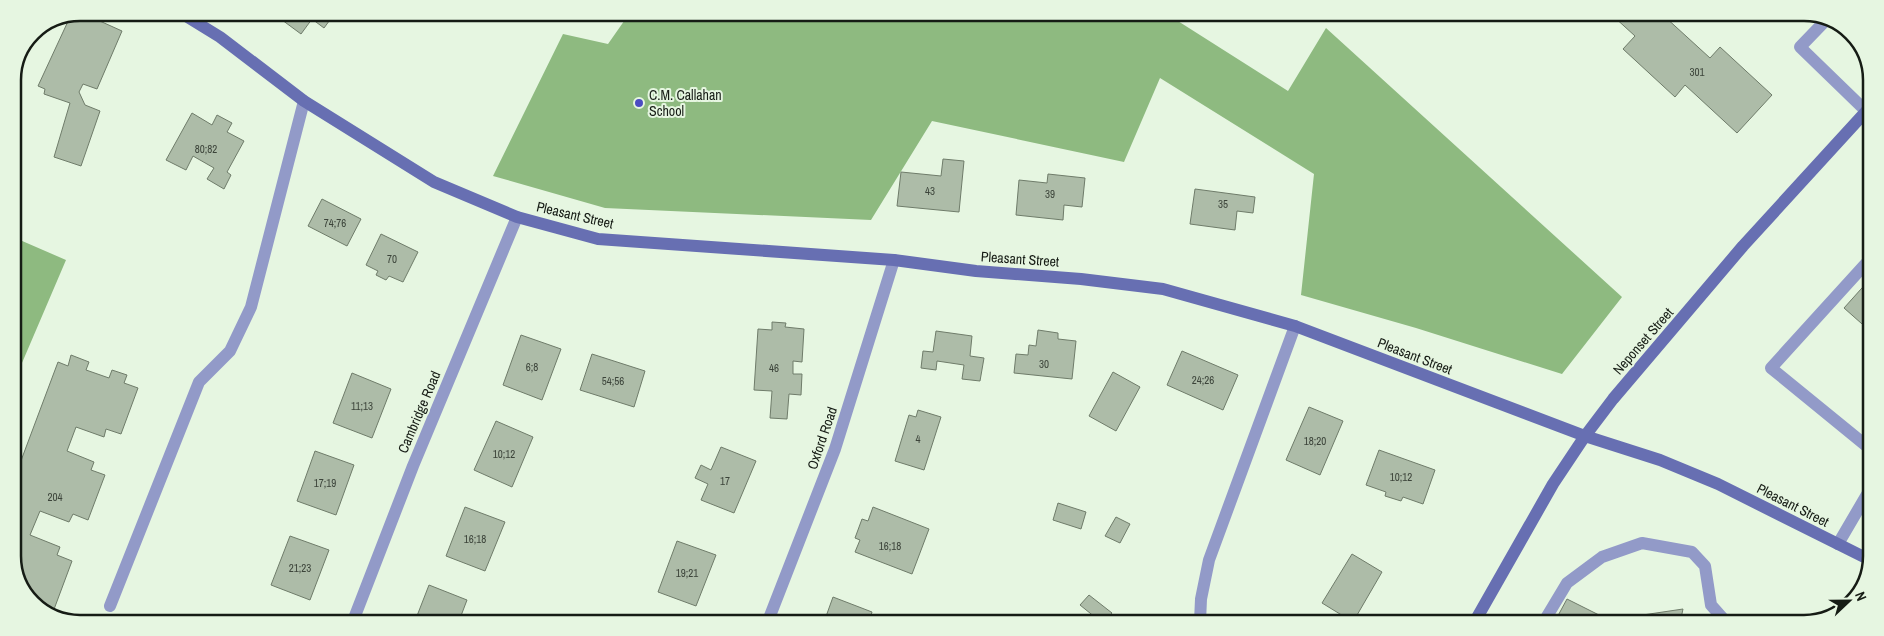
<svg xmlns="http://www.w3.org/2000/svg" width="1884" height="636" font-family="'Archivo Narrow',sans-serif">
<style>
.forest{fill:#8eba80}
.building{fill:#adbca8;stroke:#6f7c6a}
.lines{fill:none;stroke-linecap:round;stroke-linejoin:round}
.lane{stroke:#929ac8;stroke-width:12}
.street{stroke:#929ac8;stroke-width:12}
.secondary{stroke:#676fb2;stroke-width:12}
.poi-dot{fill:#4c4cc2;stroke:#e6f6e1;stroke-width:2}
.labels{text-anchor:middle;stroke-width:4;stroke-linejoin:round;paint-order:stroke}
.number-label{font-size:11px;fill:#3c443a}
.poi-label{font-size:14px;fill:#161c15;stroke:#e6f6e1;text-anchor:start}
.street-label{font-size:14px;fill:#161c15;stroke:#e6f6e1}
.rim{fill:none;stroke:#161c15;stroke-width:2.5}
</style>
<rect width="100%" height="100%" fill="#e6f6e1"/>
<path class="forest" d="M 629,14 L 1170,15 L 1170,16 L 1288,91 L 1326,28 L 1622,297 L 1562,374 L 1416,328 L 1301,295 L 1314,174 L 1160,78 L 1124,162 L 932,121 L 871,220 L 605,208 L 493,176 L 563,34 L 608,44 Z
M 13,237 L 66,260 L 13,384 Z"/>
<path class="building" d="M 82,13 L 122,31 L 97,89 L 83,84 L 79,92 L 85,105 L 100,111 L 81,166 L 54,157 L 70,103 L 44,94 L 45,89 L 38,86 L 70,17 Z
M 281,13 L 335,13 L 324,28 L 312,19 L 301,34 L 278,17 Z
M 1613,16 L 1664,16 L 1710,58 L 1720,47 L 1772,95 L 1737,133 L 1685,85 L 1675,97 L 1623,49 L 1635,36 Z
M 192,113 L 212,125 L 217,115 L 232,123 L 227,132 L 244,141 L 227,172 L 231,175 L 224,189 L 207,179 L 214,168 L 193,156 L 186,170 L 166,160 Z
M 943,159 L 964,161 L 959,212 L 897,206 L 901,172 L 941,176 Z
M 1048,174 L 1085,178 L 1082,207 L 1064,205 L 1063,220 L 1016,215 L 1019,180 L 1047,183 Z
M 1195,189 L 1255,197 L 1253,213 L 1237,211 L 1235,230 L 1190,224 Z
M 322,199 L 361,219 L 347,246 L 308,226 Z
M 381,234 L 418,252 L 403,282 L 389,276 L 386,280 L 376,275 L 378,271 L 366,265 Z
M 1870,279 L 1870,331 L 1844,308 Z
M 772,322 L 786,323 L 785,327 L 804,329 L 802,362 L 793,361 L 793,374 L 802,374 L 801,395 L 789,394 L 787,419 L 770,418 L 772,391 L 754,390 L 758,329 L 772,330 Z
M 1038,330 L 1058,333 L 1058,339 L 1076,341 L 1072,379 L 1014,373 L 1016,354 L 1028,355 L 1029,345 L 1036,346 Z
M 936,331 L 972,336 L 970,356 L 984,358 L 980,381 L 962,379 L 964,365 L 937,361 L 936,370 L 921,368 L 923,351 L 933,352 Z
M 521,335 L 561,349 L 542,400 L 503,385 Z
M 1182,351 L 1238,375 L 1223,410 L 1167,385 Z
M 592,354 L 645,371 L 634,407 L 580,390 Z
M 71,355 L 89,362 L 86,370 L 109,378 L 112,370 L 127,375 L 124,383 L 138,388 L 121,434 L 106,429 L 104,437 L 76,427 L 67,451 L 94,462 L 91,470 L 105,475 L 88,520 L 73,514 L 69,522 L 40,511 L 30,535 L 60,547 L 57,555 L 72,561 L 53,612 L 73,620 L 59,620 L 39,606 L 41,600 L 31,597 L 30,600 L 27,597 L 13,560 L 13,482 L 58,362 L 68,366 Z
M 1113,372 L 1140,387 L 1116,431 L 1089,416 Z
M 352,373 L 391,389 L 372,438 L 333,423 Z
M 1309,407 L 1343,421 L 1320,475 L 1286,460 Z
M 918,410 L 941,417 L 924,470 L 895,461 L 909,415 L 916,417 Z
M 496,421 L 533,437 L 512,487 L 474,470 Z
M 721,447 L 756,461 L 734,513 L 701,500 L 708,484 L 695,478 L 701,465 L 711,470 Z
M 1379,450 L 1435,470 L 1423,504 L 1403,497 L 1401,501 L 1385,496 L 1386,492 L 1366,485 Z
M 315,451 L 354,465 L 336,515 L 297,501 Z
M 1058,503 L 1086,512 L 1081,529 L 1053,520 Z
M 465,507 L 505,522 L 485,571 L 446,556 Z
M 873,507 L 929,529 L 912,574 L 855,552 L 860,540 L 855,538 L 862,519 L 868,521 Z
M 1116,517 L 1130,524 L 1120,543 L 1105,536 Z
M 290,536 L 329,550 L 310,600 L 271,585 Z
M 677,541 L 716,555 L 696,606 L 658,592 Z
M 1352,554 L 1382,572 L 1353,622 L 1322,603 Z
M 429,585 L 467,600 L 459,621 L 415,621 Z
M 1089,595 L 1112,613 L 1104,622 L 1101,622 L 1080,605 Z
M 833,597 L 872,612 L 869,622 L 824,622 Z
M 1567,599 L 1615,623 L 1554,623 Z
M 1683,609 L 1680,623 L 1632,623 L 1636,616 Z"/>
<g class="lines">
<path class="lane" d="M 1828,18 L 1800,47 L 1866,111
M 1869,448 L 1771,368 L 1870,259
M 1838,544 L 1869,491
M 110,606 L 199,382 L 230,351 L 251,307 L 304,101
M 1200,622 L 1201,599 L 1209,560 L 1295,326
M 1543,623 L 1567,583 L 1602,557 L 1642,543 L 1692,552 L 1705,566 L 1711,605 L 1727,623"/>
<path class="street" d="M 353,621 L 413,466 L 517,217
M 768,621 L 835,449 L 894,260"/>
<path class="secondary" d="M 181,13 L 220,37 L 304,101 L 434,182 L 517,217 L 598,239 L 894,260 L 976,271 L 1081,279 L 1163,289 L 1295,326 L 1585,436 L 1660,460 L 1718,484 L 1868,559
M 1474,623 L 1553,484 L 1585,436 L 1613,399 L 1743,246 L 1871,106"/>
</g>
<circle class="poi-dot" cx="639" cy="103" r="5"/>
<g class="labels">
<g class="number-label">
<text x="1697" y="76">301</text>
<text x="206" y="153">80;82</text>
<text x="930" y="195">43</text>
<text x="1050" y="198">39</text>
<text x="1223" y="208">35</text>
<text x="335" y="227">74;76</text>
<text x="392" y="263">70</text>
<text x="1044" y="368">30</text>
<text x="532" y="371">6;8</text>
<text x="774" y="372">46</text>
<text x="1203" y="384">24;26</text>
<text x="613" y="385">54;56</text>
<text x="362" y="410">11;13</text>
<text x="918" y="443">4</text>
<text x="1315" y="445">18;20</text>
<text x="504" y="458">10;12</text>
<text x="1401" y="481">10;12</text>
<text x="725" y="485">17</text>
<text x="325" y="487">17;19</text>
<text x="55" y="501">204</text>
<text x="475" y="543">16;18</text>
<text x="890" y="550">16;18</text>
<text x="300" y="572">21;23</text>
<text x="687" y="577">19;21</text>
</g>
<g class="poi-label">
<text x="649" y="100">C.M. Callahan<tspan x="649" dy="16">School</tspan></text>
</g>
<g class="street-label">
<text transform="translate(575 215) rotate(13)" y="5">Pleasant Street</text>
<text transform="translate(1020 259) rotate(4)" y="5">Pleasant Street</text>
<text transform="translate(1643 341) rotate(-49)" y="5">Neponset Street</text>
<text transform="translate(1415 356) rotate(21)" y="5">Pleasant Street</text>
<text transform="translate(419 412) rotate(-67)" y="5">Cambridge Road</text>
<text transform="translate(822 438) rotate(-71)" y="5">Oxford Road</text>
<text transform="translate(1793 505) rotate(27)" y="5">Pleasant Street</text>
</g>
</g>
<path d="M0 0H1884V636H0ZM80 21H1804A59 59 0 0 1 1863 80V556A59 59 0 0 1 1804 615H80A59 59 0 0 1 21 556V80A59 59 0 0 1 80 21Z" fill="#e6f6e1" fill-rule="evenodd"/>
<path class="rim" d="M80 21H1804A59 59 0 0 1 1863 80V556A59 59 0 0 1 1804 615H80A59 59 0 0 1 21 556V80A59 59 0 0 1 80 21Z"/>
<g transform="translate(1849 601) rotate(68)" stroke="#e6f6e1" stroke-width="4" paint-order="stroke">
<path d="M0-4L9 19L0 12L-9 19Z" fill="#161c15"/>
<text y="-8" font-size="14" font-weight="bold" text-anchor="middle" fill="#161c15">N</text>
</g>
</svg>
